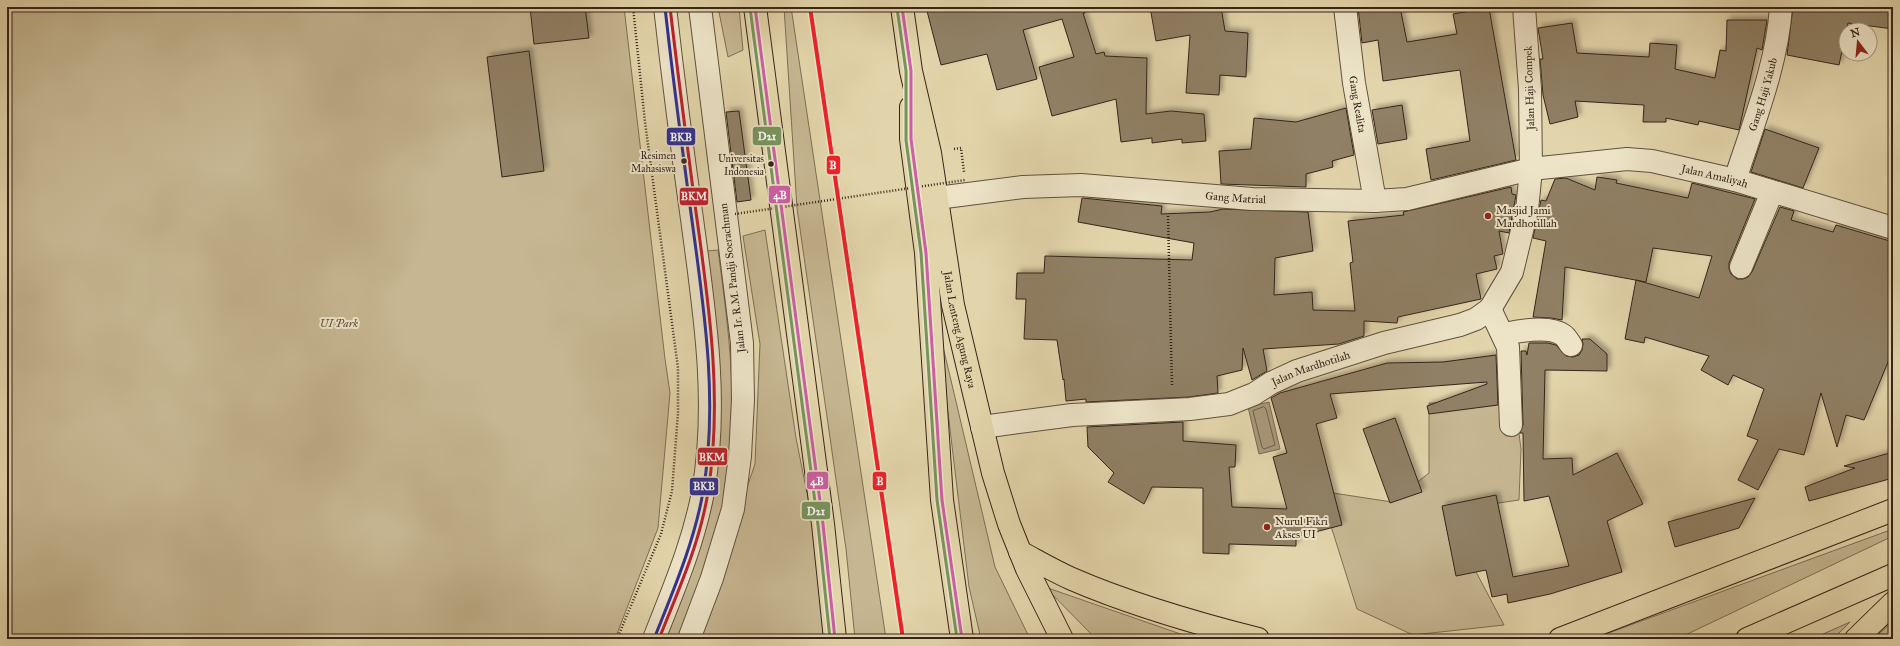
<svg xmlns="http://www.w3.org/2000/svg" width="1900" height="646" font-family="'IM FELL Great Primer',serif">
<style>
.green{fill:#c6b792;stroke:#7e6e56}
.water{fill:#a8997a;stroke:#7a6a54}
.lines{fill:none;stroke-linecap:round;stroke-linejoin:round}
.shore{stroke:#6f5e4a;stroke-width:1}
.building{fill:#908065;stroke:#36241a;filter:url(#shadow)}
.minor-casing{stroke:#61503e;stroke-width:24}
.major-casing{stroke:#36241a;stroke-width:24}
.path{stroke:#36241a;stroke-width:2.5;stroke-dasharray:1 2;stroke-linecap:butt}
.minor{stroke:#ede4c8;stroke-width:22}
.major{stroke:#e3d5ab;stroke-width:22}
.path-bridge{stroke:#36241a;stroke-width:2.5;stroke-dasharray:1 2;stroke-linecap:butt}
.bus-1-casing{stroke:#ede4c8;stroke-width:6}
.bus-2-casing{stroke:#ede4c8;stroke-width:6}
.bus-3-casing{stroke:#ede4c8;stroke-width:6}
.bus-4-casing{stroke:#ede4c8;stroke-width:6}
.bus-1{stroke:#303092;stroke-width:3}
.bus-2{stroke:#bd1f2e;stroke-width:3}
.bus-3{stroke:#cb60a4;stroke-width:3}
.bus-4{stroke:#79935c;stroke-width:3}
.rail-1-casing{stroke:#ede4c8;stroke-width:7}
.rail-1{stroke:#ec2329;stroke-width:4}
.bus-dot{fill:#36241a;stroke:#ede4c8;stroke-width:1.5}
.poi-dot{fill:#8f2418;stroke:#ede4c8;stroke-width:1.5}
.labels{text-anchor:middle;stroke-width:4;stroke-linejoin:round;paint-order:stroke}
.bus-label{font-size:10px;fill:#36241a;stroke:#ede4c8;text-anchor:end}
.street-label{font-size:11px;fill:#36241a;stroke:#ede4c8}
.poi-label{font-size:11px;fill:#36241a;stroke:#ede4c8;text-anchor:start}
.park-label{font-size:11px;font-style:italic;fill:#5a4938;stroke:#ede4c8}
.line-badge{stroke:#ede4c8;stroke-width:1.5}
.badge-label{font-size:11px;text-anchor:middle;font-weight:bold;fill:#fff}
</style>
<defs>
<filter id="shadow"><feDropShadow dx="3.5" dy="-3.5" stdDeviation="2" flood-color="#0004"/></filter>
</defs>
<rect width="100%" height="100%" fill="#e3d5ab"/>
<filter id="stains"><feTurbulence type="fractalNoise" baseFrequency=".005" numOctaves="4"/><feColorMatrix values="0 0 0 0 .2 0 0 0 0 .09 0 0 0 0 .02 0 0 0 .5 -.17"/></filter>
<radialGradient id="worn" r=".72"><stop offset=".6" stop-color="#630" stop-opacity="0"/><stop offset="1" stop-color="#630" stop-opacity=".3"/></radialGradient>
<path class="green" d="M 7,7 L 624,7 L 665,359 L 670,393 L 658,528 L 615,639 L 7,639 Z
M 718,7 L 739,7 L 743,50 L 728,57 Z
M 784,7 L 791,7 L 886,639 L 855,639 L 846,549 L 797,208 Z
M 765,230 L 796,438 L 821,563 L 829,639 L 694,639 L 703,616 L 755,464 L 760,344 L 743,236 Z
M 718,250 C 729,332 740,413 725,495 C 717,545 696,593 678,639 L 663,639 L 720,404 L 718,341 L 707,251 Z
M 937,321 L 995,567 L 1030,639 L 981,639 L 969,587 Z
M 1429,403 L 1515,403 L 1521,449 L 1519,500 L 1444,511 L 1504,625 L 1413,635 L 1357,609 L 1320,491 L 1392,502 L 1429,473 Z
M 1893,529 L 1893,536 L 1677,639 L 1592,639 Z
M 1045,587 L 1195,639 L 1096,639 Z
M 1893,621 L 1893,639 L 1874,639 Z
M 1850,622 L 1833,639 L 1812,639 Z"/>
<path class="water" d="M 1269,402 L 1280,449 L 1259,454 L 1248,407 Z"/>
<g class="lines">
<path class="shore" d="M 1264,407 L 1266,409 L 1275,445 L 1264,449 L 1262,447 L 1253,411 Z"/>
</g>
<path class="building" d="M 530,7 L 585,7 L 589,38 L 534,44 Z
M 946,7 L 1084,7 L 1085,13 L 1083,13 L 1096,54 L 1104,52 L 1105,56 L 1147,58 L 1146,114 L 1171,111 L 1204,114 L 1206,141 L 1182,143 L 1182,139 L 1152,143 L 1152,138 L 1121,142 L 1116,99 L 1052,116 L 1039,67 L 1074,57 L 1062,19 L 1023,30 L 1037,79 L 997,90 L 987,54 L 941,65 L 927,11 Z
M 1150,7 L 1221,7 L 1225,31 L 1248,33 L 1246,77 L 1220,75 L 1219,95 L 1186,93 L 1190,35 L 1156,41 Z
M 1358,7 L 1400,7 L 1407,42 L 1457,34 L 1453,14 L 1489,8 L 1516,160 L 1431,180 L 1426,149 L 1470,141 L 1460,70 L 1383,81 L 1378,40 L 1362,43 Z
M 1793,7 L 1893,7 L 1893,29 L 1848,23 L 1839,65 L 1787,55 Z
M 1727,20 L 1767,20 L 1762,50 L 1757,48 L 1739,130 L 1699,121 L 1698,125 L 1666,118 L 1666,122 L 1643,122 L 1644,105 L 1575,101 L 1578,117 L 1550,124 L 1543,95 L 1540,59 L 1543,59 L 1538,28 L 1572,23 L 1577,53 L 1649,57 L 1650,43 L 1677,45 L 1675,69 L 1715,78 L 1720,50 L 1726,51 Z
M 529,51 L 544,171 L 502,177 L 487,57 Z
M 1402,105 L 1407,139 L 1378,144 L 1372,110 Z
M 1346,108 L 1354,155 L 1332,161 L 1333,167 L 1306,174 L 1306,187 L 1221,184 L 1219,151 L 1251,149 L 1254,118 L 1296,122 Z
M 739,111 L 751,200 L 737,202 L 726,112 Z
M 1765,129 L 1819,148 L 1803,188 L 1751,172 Z
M 1597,177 L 1617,180 L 1616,183 L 1688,198 L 1692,183 L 1755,199 L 1729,263 L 1729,269 L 1731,274 L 1737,279 L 1743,279 L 1748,277 L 1752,272 L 1780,207 L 1794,211 L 1791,220 L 1833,232 L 1836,225 L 1893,242 L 1893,350 L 1864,420 L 1846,415 L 1837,447 L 1821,393 L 1804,455 L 1779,449 L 1758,490 L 1738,480 L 1758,440 L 1747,436 L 1764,389 L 1733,375 L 1728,385 L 1701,370 L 1709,356 L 1645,337 L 1644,343 L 1625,339 L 1636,280 L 1699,298 L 1712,256 L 1653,248 L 1646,282 L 1565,267 L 1562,320 L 1551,318 L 1533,317 L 1546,241 L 1533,238 L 1541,200 L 1546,201 L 1555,179 L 1566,178 L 1595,190 Z
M 1511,187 L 1512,194 L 1516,195 L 1509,233 L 1499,231 L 1503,254 L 1494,256 L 1497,269 L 1476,274 L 1481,299 L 1398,317 L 1397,323 L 1364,321 L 1364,336 L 1339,344 L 1263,349 L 1267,371 L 1252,380 L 1243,348 L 1242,370 L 1217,376 L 1218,393 L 1189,397 L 1086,402 L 1086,399 L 1066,401 L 1064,379 L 1063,380 L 1057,340 L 1024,339 L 1026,299 L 1016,299 L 1017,273 L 1044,273 L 1045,256 L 1192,260 L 1194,243 L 1078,222 L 1082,198 L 1162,206 L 1161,214 L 1210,212 L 1223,209 L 1308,212 L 1313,251 L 1275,258 L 1274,295 L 1312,292 L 1313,310 L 1355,311 L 1350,263 L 1353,262 L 1348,221 L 1404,215 L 1403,212 Z
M 1582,339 L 1590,339 L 1607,354 L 1607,371 L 1545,370 L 1543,459 L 1572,458 L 1573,475 L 1617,453 L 1643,504 L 1607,521 L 1622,572 L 1550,594 L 1508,603 L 1507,594 L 1492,597 L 1486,570 L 1456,576 L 1442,506 L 1496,495 L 1513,577 L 1569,566 L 1549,496 L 1524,501 L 1523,433 L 1520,433 L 1523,425 L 1521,351 L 1526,351 L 1527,355 L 1529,343 L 1548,343 L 1556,345 L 1566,356 L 1573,357 L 1579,355 L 1582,350 L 1583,344 Z
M 1496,355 L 1498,405 L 1429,414 L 1427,406 L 1487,384 L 1487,382 L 1330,394 L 1337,418 L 1316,424 L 1342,525 L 1296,537 L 1296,546 L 1229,544 L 1229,554 L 1203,553 L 1203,488 L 1152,487 L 1144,504 L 1108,482 L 1114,473 L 1088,447 L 1087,427 L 1183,422 L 1183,441 L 1236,445 L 1235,467 L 1229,467 L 1232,507 L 1287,509 L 1273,457 L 1287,453 L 1271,398 L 1280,393 L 1387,363 L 1443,362 Z
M 1395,418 L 1422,492 L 1390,503 L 1363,429 Z
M 1893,452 L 1893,478 L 1809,501 L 1805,487 L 1855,468 L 1844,466 Z
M 1755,498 L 1739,528 L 1675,547 L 1668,522 Z"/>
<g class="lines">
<defs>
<g id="minor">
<path id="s1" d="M 1345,7 L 1354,83 L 1375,201"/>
<path id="s2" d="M 1735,180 C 1753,124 1777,66 1781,7"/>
<path id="s3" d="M 937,198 L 1023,187 L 1081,185 L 1252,199 L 1375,201 L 1407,199 L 1531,169 L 1627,159 L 1652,161 L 1735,180 L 1893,228"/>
<path d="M 1741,267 L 1772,192"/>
<path d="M 1490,309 L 1508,347 L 1511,425"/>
<path d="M 1504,334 C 1519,331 1549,325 1563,335 C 1566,337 1568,341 1571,345"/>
<path id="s4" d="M 982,427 L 1072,415 L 1190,409 L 1229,404 L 1254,394 L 1271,383 L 1297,371 L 1384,343 L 1460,325 L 1476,319 L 1490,309 L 1512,272 L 1527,210 L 1531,169 L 1530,89 L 1524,7"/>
<path d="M 654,639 C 673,590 693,545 703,492 C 719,401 704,309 692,219 C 682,148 673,78 665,7"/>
<path d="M 689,639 L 712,578 L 733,509 L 740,456 L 743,400 L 742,343 L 700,7"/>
</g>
<g id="major">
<path d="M 755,7 L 823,524 L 835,639"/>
<path id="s5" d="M 902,7 L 911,71 L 930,153 L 953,305 L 993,473 L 1009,524 L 1027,569 L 1062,639"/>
<path d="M 911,107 L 911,139 L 926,253 L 942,500 L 962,639"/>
<path d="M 1020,552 C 1037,561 1054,571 1072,579 C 1132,605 1195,623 1258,639"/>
<path d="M 1560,639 L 1893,510"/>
<path d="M 1747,639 L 1893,575"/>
<path d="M 1856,639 L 1893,603"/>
</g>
</defs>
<use href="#minor" class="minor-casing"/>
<use href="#major" class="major-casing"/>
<path class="path" d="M 954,149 L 961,148 L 964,172
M 1168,216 L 1172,387
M 617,639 L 661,534 L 672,491 L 678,413 L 678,368 L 645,122 L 633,7"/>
<use href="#minor" class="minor"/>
<use href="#major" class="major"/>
<path class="path-bridge" d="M 735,214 L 965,180"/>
<defs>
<path id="bus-1" d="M 654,639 C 673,591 694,543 703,492 C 718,405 705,315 693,228 C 683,155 673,81 665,7"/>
<path id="bus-2" d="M 659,639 C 678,591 700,543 708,492 C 723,399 709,305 696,212 C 687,144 678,76 670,7"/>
<path id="bus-3" d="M 755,7 L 823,524 L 835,639
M 902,7 L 911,71 L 911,139 L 926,253 L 942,500 L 962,639"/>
<path id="bus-4" d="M 750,8 L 818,525 L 830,639
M 897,8 L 906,71 L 906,140 L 921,253 L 937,500 L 957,639"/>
</defs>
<use href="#bus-1" class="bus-1-casing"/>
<use href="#bus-2" class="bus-2-casing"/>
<use href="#bus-3" class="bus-3-casing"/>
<use href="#bus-4" class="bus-4-casing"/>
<use href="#bus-1" class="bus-1"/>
<use href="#bus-2" class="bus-2"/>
<use href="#bus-3" class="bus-3"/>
<use href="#bus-4" class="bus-4"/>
<defs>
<path id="rail-1" d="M 810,7 L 903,639"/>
</defs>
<use href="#rail-1" class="rail-1-casing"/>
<use href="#rail-1" class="rail-1"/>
</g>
<g class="bus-dot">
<circle cx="684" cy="161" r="3.5"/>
<circle cx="771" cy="164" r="3.5"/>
</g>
<g class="poi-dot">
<circle cx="1488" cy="216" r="4"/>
<circle cx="1267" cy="527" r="4"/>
</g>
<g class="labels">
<g class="bus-label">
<text x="676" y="159">Resimen<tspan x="676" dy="13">Mahasiswa</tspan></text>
<text x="764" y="162">Universitas<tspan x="764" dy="13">Indonesia</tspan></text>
</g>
<g class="street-label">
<text transform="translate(1529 88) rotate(-92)" y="4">Jalan Haji Compek</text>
<text dy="4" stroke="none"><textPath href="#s2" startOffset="90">Gang Haji Yakub</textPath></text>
<text dy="4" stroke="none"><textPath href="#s1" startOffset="98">Gang Realita</textPath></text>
<text dy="4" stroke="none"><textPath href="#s3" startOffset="785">Jalan Amaliyah</textPath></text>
<text dy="4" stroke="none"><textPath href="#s3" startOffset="300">Gang Matrial</textPath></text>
<text transform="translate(732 278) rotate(-97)" y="4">Jalan Ir. R.M. Pandji Soerachman</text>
<text dy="4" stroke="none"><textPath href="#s5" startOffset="328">Jalan Lenteng Agung Raya</textPath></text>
<text dy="4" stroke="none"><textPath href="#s4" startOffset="338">Jalan Mardhotilah</textPath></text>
</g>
<g class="poi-label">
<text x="1496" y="214">Masjid Jami<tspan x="1496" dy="13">Mardhotillah</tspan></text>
<text x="1275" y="525">Nurul Fikri<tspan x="1275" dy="13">Akses UI</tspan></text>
</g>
<g class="park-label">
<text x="339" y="327">UI Park</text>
</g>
</g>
<g class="line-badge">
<rect x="752" y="126" width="30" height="20" rx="4" fill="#79935c"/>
<rect x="666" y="127" width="30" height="19" rx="4" fill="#303092"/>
<rect x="826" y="155" width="15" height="20" rx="4" fill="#ec2329"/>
<rect x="768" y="185" width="23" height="19" rx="4" fill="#cb60a4"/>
<rect x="679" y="187" width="30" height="19" rx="4" fill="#bd1f2e"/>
<rect x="697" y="447" width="31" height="19" rx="4" fill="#bd1f2e"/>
<rect x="806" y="471" width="23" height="19" rx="4" fill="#cb60a4"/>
<rect x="872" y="471" width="15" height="20" rx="4" fill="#ec2329"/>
<rect x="689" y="477" width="30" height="19" rx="4" fill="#303092"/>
<rect x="801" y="501" width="30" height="19" rx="4" fill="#79935c"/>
</g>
<g class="badge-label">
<text x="767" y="140">D21</text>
<text x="681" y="141">BKB</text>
<text x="833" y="169">B</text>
<text x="780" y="199">4B</text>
<text x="694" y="200">BKM</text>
<text x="712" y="461">BKM</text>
<text x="817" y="485">4B</text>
<text x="880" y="485">B</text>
<text x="704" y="490">BKB</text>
<text x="816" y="515">D21</text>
</g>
<rect width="1900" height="646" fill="none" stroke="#e3d5ab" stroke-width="24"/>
<rect x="8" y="8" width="1884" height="630" fill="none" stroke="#36241a" stroke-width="2"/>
<rect x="12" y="12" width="1876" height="622" fill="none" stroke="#36241a"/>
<g transform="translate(1858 42) rotate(344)"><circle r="19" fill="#ede4c8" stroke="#a49782"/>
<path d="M0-3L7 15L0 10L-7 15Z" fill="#8f2418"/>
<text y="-6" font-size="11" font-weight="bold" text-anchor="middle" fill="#36241a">N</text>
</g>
<rect width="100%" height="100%" filter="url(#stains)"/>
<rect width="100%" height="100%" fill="url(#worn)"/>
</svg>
